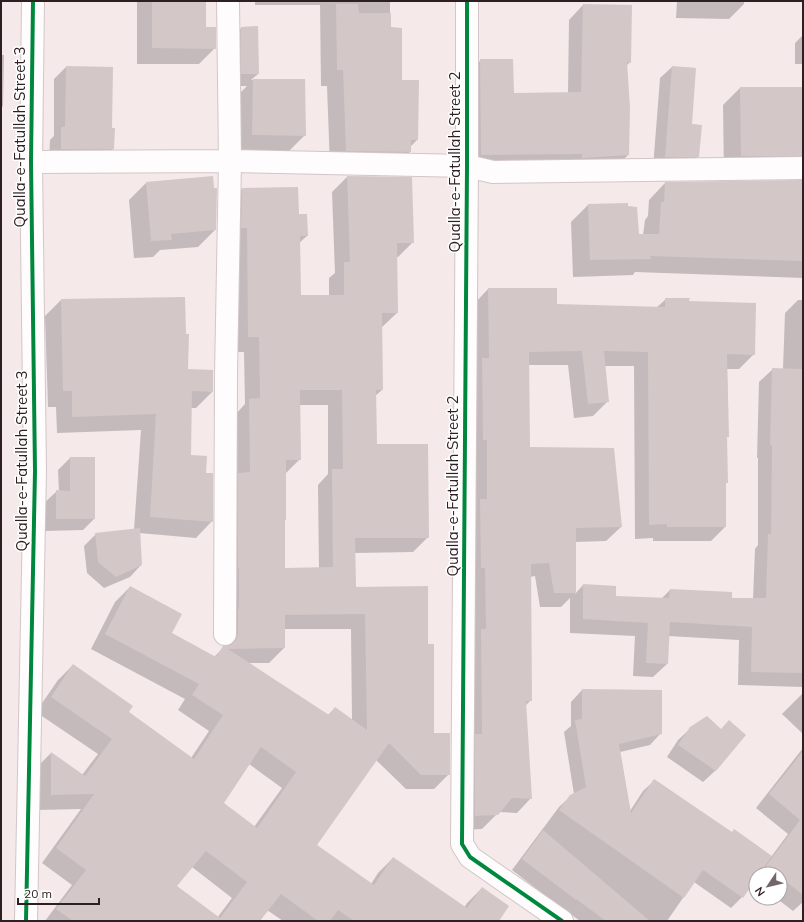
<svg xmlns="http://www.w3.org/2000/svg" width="804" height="922" font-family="Mulish,sans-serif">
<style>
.shadow{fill:#0003;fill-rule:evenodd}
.building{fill:#d3c7c8;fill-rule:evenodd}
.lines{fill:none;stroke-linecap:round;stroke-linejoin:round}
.minor-casing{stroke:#d2c6c7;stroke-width:24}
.minor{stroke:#fefcfc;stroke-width:22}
.cycleway-casing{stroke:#fff;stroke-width:6}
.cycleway{stroke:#00873e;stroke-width:4}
.labels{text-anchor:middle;stroke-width:3;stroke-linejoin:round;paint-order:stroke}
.street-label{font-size:15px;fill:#2e2022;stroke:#fff}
</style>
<rect width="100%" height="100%" fill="#f5e9ea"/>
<path class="shadow" d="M 137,1 L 205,1 L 205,28 L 215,48 L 199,64 L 137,64 Z
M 255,1 L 390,1 L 390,28 L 401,81 L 417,140 L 410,147 L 410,152 L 394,168 L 330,167 L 327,86 L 321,86 L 320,5 L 255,5 Z
M 677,1 L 744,1 L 744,4 L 729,19 L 676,18 Z
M 583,5 L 630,62 L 626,66 L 628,155 L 614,169 L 467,169 L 466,75 L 481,60 L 513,94 L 568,93 L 569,20 Z
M 241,28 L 258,74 L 251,80 L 304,80 L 305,135 L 288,152 L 235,152 L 236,97 L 247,86 L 230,86 L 229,39 Z
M 803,35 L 803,64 L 795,64 L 795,43 Z
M 1,55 L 4,55 L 3,106 L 1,108 Z
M 66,67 L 111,129 L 113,149 L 102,160 L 49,160 L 50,140 L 54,136 L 54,79 Z
M 672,67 L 695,68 L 691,125 L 698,156 L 686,168 L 653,168 L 660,78 Z
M 740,88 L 803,88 L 803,161 L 724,173 L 723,105 Z
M 347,177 L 411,178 L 413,242 L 398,257 L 396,257 L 397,313 L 382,327 L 381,327 L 382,390 L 375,396 L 376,445 L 428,537 L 413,552 L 355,553 L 355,588 L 427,645 L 433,734 L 449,774 L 434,789 L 406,789 L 376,760 L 316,845 L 371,884 L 378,873 L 393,858 L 464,908 L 467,903 L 482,888 L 498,921 L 283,921 L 267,910 L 259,921 L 45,921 L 72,885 L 42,863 L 81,809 L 36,810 L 36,768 L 51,753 L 82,775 L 98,754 L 36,712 L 58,680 L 73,665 L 128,712 L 191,758 L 209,731 L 178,710 L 185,699 L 91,649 L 115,602 L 130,587 L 171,634 L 214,657 L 223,648 L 223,625 L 235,415 L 245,404 L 244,352 L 233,352 L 227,204 L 242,189 L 298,215 L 307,236 L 299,243 L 300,296 L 329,296 L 329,278 L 335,273 L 332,192 ZM 299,405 L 328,405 L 328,474 L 318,485 L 319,569 L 284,569 L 284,521 L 285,474 L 300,459 ZM 284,629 L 351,629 L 352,720 L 335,708 L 327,716 L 248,663 L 269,663 L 284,648 ZM 249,764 L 282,788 L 254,827 L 223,803 ZM 192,867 L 232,898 L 217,918 L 175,886 Z
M 803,182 L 803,278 L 635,272 L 633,275 L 573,277 L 571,222 L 588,205 L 638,235 L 643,235 L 645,220 L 648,216 L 649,200 L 665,183 Z
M 146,183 L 215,230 L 198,247 L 160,250 L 153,257 L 134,258 L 129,200 Z
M 488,289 L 556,305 L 656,308 L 666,299 L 688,302 L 754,354 L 739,369 L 727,369 L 728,436 L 726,438 L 725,527 L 711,541 L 653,541 L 653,538 L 635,539 L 634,366 L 604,366 L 608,401 L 593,416 L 574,418 L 568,365 L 528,365 L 529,448 L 621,527 L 606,541 L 575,542 L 575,594 L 583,585 L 615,597 L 661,599 L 670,590 L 731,599 L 753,599 L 755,549 L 758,545 L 758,458 L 757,458 L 759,382 L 773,369 L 783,369 L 785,313 L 798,300 L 803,300 L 803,687 L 738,685 L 739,640 L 668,636 L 667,664 L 653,677 L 633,676 L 635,636 L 570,633 L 570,598 L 561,607 L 540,607 L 535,576 L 530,577 L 531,700 L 525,706 L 531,798 L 517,813 L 499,812 L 482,829 L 461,830 L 474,304 Z
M 61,300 L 187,370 L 212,392 L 196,408 L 191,408 L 190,456 L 205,474 L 212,521 L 196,538 L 139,533 L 141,565 L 130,577 L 104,588 L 87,573 L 84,546 L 96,534 L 134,530 L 141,430 L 57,433 L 56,407 L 48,407 L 45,316 Z
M 70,458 L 94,519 L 83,530 L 45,531 L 44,503 L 56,492 L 59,492 L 58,470 Z
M 582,690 L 661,733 L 650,745 L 620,752 L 630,811 L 643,791 L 655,780 L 731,833 L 771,857 L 788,834 L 756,808 L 803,748 L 803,902 L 793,911 L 776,898 L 780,898 L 780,874 L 756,874 L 756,882 L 754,880 L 742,897 L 731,908 L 694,882 L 667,921 L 580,921 L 565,910 L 564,910 L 512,870 L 559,807 L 571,796 L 574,794 L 564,732 L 571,726 L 571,702 Z
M 803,693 L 803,734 L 782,714 Z
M 691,728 L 721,730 L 744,735 L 715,771 L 703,782 L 667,757 L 678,740 Z"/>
<path class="building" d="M 152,1 L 206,1 L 206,27 L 216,27 L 216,49 L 152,48 Z
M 336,4 L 358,4 L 359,13 L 391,13 L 391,27 L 402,28 L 402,80 L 419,80 L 418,140 L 411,140 L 411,152 L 346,151 L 343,70 L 337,70 Z
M 583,4 L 632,5 L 631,63 L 627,62 L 630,108 L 629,155 L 582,158 L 582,154 L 481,155 L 480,59 L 513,59 L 514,93 L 581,92 Z
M 258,26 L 259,74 L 241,74 L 241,27 Z
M 66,66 L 113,67 L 112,128 L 115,128 L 114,149 L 61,149 L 61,127 L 65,127 Z
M 672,66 L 696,68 L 692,124 L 702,125 L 699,157 L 665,157 Z
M 253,79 L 305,79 L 306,136 L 252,135 Z
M 740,87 L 803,87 L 803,156 L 741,156 Z
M 213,176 L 214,188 L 217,188 L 216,230 L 171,234 L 172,240 L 151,241 L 146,182 Z
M 347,176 L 412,177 L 414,243 L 397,243 L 398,313 L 382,313 L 383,390 L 376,390 L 377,444 L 428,444 L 429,538 L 355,538 L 356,587 L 428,586 L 428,644 L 434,644 L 434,733 L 450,733 L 450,775 L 421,775 L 389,743 L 317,845 L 374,885 L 393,857 L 467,908 L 482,887 L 509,906 L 499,921 L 354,921 L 338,910 L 330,921 L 318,921 L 281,894 L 260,921 L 73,921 L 56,909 L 86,870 L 56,848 L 94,794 L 51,795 L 51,752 L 85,776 L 112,739 L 51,697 L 73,664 L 133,706 L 129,712 L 194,759 L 223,715 L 192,695 L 199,684 L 105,634 L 130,586 L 182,614 L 172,633 L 216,657 L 223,646 L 231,645 L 236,640 L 238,634 L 238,609 L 239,609 L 239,568 L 238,568 L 238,473 L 250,472 L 249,399 L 260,398 L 259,337 L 248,337 L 247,228 L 241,228 L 242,188 L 298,187 L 299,214 L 307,214 L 308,236 L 300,236 L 301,295 L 344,295 L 344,262 L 350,262 ZM 300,390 L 342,390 L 343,469 L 332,469 L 333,567 L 285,568 L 285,520 L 286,520 L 286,460 L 301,460 ZM 365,614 L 367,730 L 335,707 L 329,715 L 228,649 L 285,648 L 285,615 ZM 261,747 L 296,772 L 257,828 L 224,803 ZM 206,851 L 247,882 L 220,918 L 177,886 Z
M 803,180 L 803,261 L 650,256 L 651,259 L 590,260 L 588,204 L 628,203 L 628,206 L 637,207 L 639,234 L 659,234 L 661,202 L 664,202 L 665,182 Z
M 488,288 L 557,288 L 557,304 L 665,307 L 665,298 L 690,298 L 689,301 L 756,303 L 755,355 L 727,354 L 729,437 L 727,437 L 728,483 L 726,483 L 726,527 L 667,527 L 667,524 L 649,525 L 648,352 L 604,351 L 609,402 L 588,404 L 582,351 L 529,352 L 530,447 L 614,448 L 622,527 L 576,528 L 576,593 L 554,593 L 549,563 L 531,564 L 532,701 L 526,701 L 532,799 L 512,798 L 498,815 L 475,816 L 475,734 L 482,734 L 481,629 L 486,629 L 485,568 L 481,568 L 480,499 L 487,499 L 487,440 L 483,440 L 482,358 L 489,358 Z
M 185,297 L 186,334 L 189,334 L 188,369 L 213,370 L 213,392 L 192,391 L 191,455 L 207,456 L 206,473 L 213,473 L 213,522 L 150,517 L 156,414 L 72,417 L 72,391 L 63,391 L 61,299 Z
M 772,368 L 803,369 L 803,673 L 751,672 L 752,627 L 670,622 L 668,664 L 646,663 L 648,623 L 583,619 L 583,584 L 616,586 L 616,596 L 669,598 L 670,589 L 732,592 L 732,598 L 766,598 L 768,534 L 771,534 L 772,445 L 770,445 Z
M 70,457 L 95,457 L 95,519 L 56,519 L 56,490 L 70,491 Z
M 140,528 L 142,565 L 116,577 L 98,562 L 95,533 Z
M 582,689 L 662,690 L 662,734 L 619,744 L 631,813 L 654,779 L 732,832 L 734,829 L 772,856 L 759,874 L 756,874 L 756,879 L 743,898 L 703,870 L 684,898 L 559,810 L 570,795 L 586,787 L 575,720 L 582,719 Z
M 707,716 L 721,729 L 729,720 L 746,735 L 716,771 L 678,745 L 690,727 Z
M 803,751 L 803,895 L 780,877 L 780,874 L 776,874 L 766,866 L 800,820 L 769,794 Z
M 543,830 L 650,921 L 606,921 L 576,899 L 576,900 L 522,859 Z"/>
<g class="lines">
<defs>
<path id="minor" d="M 467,1 L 467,166 L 462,844 L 470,857 L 562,921
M 31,162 L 230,161 L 467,166 L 493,172 L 803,168
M 225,634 L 226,374 L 230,161 L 228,1
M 26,921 L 35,471 L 31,162 L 33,1"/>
</defs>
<use href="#minor" class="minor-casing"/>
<use href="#minor" class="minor"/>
<defs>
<path id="cycleway" d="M 467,1 L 467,166 L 462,844 L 470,857 L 562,921
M 26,921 L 35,471 L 31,162 L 33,1"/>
</defs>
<use href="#cycleway" class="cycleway-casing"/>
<use href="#cycleway" class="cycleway"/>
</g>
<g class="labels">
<g class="street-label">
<text transform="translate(20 137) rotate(-90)" y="5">Qualla-e-Fatullah Street 3</text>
<text transform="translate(455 162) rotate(-90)" y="5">Qualla-e-Fatullah Street 2</text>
<text transform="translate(22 461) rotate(-90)" y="5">Qualla-e-Fatullah Street 3</text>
<text transform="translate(453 486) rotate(-90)" y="5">Qualla-e-Fatullah Street 2</text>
</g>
</g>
<rect width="804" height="922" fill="none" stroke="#2e2022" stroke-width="4"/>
<g transform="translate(768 886) rotate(235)"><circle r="19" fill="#ffffff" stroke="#aba6a7"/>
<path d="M0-3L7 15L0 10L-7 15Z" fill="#746668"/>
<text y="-6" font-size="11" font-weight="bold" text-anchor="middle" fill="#2e2022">N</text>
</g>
<path d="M18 898v6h81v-6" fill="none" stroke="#2e2022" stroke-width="2"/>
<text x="24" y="898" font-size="12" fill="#2e2022" stroke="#ffffff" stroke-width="3" paint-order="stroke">20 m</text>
</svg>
